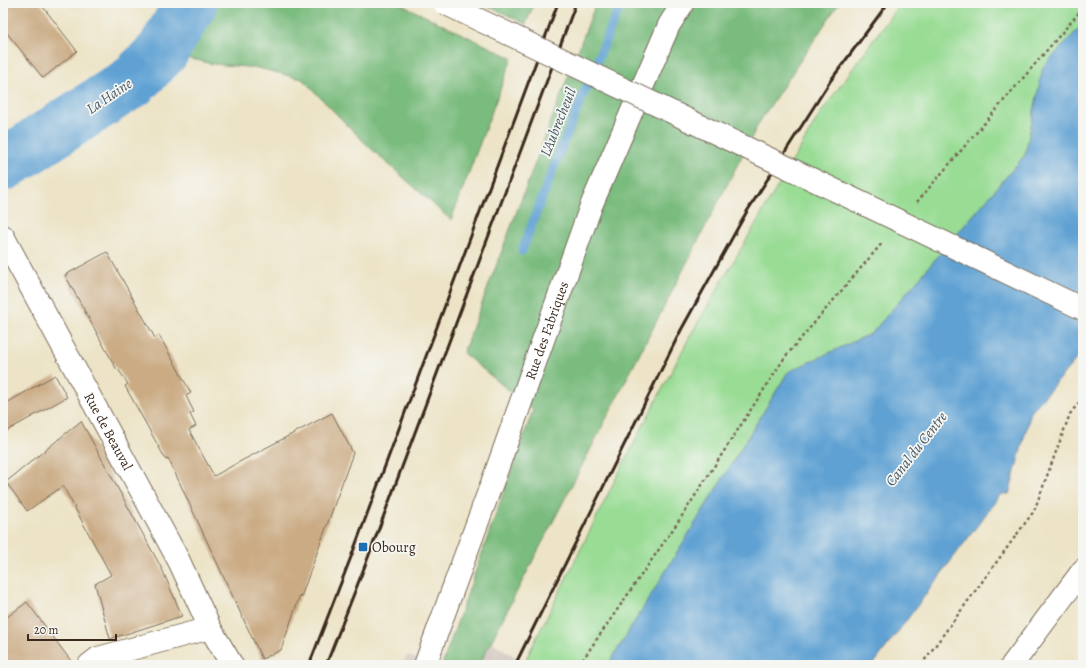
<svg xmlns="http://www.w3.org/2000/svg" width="1086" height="668" font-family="Alegreya,serif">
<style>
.industrial{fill:#cec1ba}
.green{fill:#99dc94;stroke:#6a8359}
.forest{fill:#7abc7e;stroke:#5a734e}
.water{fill:#5fa1d3;stroke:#4d6678}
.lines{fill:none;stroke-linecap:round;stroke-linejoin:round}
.stream{stroke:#5fa1d3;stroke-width:9}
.river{stroke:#5fa1d3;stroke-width:53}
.building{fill:#caab84}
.street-casing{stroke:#796b59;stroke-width:24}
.secondary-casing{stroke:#796b59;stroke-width:24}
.path{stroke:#796b59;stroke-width:2.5;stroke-dasharray:3 3;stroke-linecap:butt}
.street{stroke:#fff;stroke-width:22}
.secondary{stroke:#fff;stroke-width:22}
.rail{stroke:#3b2a1e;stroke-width:3}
.secondary-bridge-casing{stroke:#796b59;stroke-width:24;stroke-linecap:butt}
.secondary-bridge{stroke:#fff;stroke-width:22}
.poi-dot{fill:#1f6fb2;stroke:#f6f6f2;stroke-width:1.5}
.labels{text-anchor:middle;stroke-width:3.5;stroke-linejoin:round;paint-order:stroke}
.street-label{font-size:14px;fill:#3b2a1e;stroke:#f6f6f2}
.poi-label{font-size:14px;fill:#3b2a1e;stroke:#f6f6f2;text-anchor:start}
.water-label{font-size:15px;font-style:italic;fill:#495a66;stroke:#f6f6f2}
</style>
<rect width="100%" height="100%" fill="#f6f6f2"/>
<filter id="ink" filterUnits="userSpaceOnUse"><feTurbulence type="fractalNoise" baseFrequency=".025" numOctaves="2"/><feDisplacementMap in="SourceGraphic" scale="8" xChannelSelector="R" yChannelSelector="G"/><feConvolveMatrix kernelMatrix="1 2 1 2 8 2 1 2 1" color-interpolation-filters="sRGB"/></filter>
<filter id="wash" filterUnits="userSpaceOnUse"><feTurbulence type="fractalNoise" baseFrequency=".012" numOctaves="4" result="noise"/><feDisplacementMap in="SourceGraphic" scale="16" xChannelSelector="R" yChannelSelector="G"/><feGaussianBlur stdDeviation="0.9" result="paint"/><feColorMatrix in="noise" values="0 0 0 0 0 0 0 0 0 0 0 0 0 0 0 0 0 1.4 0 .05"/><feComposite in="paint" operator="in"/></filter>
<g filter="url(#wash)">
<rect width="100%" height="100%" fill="#ede4c7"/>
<path class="industrial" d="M 491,641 L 524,663 L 523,665 L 479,665 Z
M 407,655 L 430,665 L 402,665 Z"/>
<path class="green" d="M 900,3 L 1083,3 L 1083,24 L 1043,68 L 1025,155 L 872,333 L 788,372 L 608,665 L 527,665 L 524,663 L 624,462 L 690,336 L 820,114 Z"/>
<path class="forest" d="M 191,3 L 398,3 L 512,58 L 451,220 L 367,145 L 302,79 L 258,68 L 213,64 L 162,52 Z
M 482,3 L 534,3 L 526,24 Z
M 596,3 L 839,3 L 760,121 L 479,665 L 442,665 L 533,410 L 463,353 Z"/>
<path class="water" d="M 1083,24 L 1083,351 L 1031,412 L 1009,494 L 1001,494 L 873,665 L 608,665 L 788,372 L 872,333 L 1025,155 L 1043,67 Z"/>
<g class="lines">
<path class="stream" d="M 522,251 L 556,161 L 621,3"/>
<path class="river" d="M 3,165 L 132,82 L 162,52 L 191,3"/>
</g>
<g id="blocks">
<path class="building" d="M 3,3 L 40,3 L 77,51 L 43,78 L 3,28 Z
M 107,252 L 155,338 L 159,335 L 191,393 L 186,396 L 194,412 L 190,414 L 196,426 L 189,430 L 214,476 L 241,461 L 332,413 L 353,453 L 301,597 L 300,595 L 281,650 L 262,659 L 168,458 L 166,460 L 125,386 L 128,384 L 118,369 L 117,370 L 65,275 Z
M 55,375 L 67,397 L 3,433 L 3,405 Z
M 81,421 L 162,569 L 182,616 L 110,639 L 95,584 L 111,575 L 63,486 L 27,511 L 6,482 Z
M 27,602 L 74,665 L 3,665 L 3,620 Z"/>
</g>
</g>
<g filter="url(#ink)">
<use href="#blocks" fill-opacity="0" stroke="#796b59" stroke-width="1"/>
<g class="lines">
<defs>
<g id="street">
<path id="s1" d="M 3,236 L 179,561 L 210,628 L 232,665"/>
<path d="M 89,665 L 98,658 L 210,628"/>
<path id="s2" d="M 425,665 L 496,472 L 591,206 L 669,25 L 683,3"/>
</g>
<path id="secondary" d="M 1012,665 L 1083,570"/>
</defs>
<use href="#street" class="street-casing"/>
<use href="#secondary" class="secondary-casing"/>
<path class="path" d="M 917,202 L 1083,8
M 579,665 L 680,519 L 785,357 L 883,242
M 921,665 L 1034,511 L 1070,414 L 1083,397"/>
<use href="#street" class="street"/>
<use href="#secondary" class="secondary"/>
<path class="rail" d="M 309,665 L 351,557 L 558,3
M 326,665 L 366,563 L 576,3
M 515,665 L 681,330 L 746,213 L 831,80 L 888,3"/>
<defs>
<path id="secondary-bridge" d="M 444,3 L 1083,309"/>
</defs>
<use href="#secondary-bridge" class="secondary-bridge-casing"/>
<use href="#secondary-bridge" class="secondary-bridge"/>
</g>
</g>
<rect class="poi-dot" x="358" y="542" width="10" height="10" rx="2"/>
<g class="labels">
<g class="street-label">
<text dy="5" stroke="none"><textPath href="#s2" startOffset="356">Rue des Fabriques</textPath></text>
<text dy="5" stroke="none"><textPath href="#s1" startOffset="222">Rue de Beauval</textPath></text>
</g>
<g class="poi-label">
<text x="372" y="552">Obourg</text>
</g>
<g class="water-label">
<text transform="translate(109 96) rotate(-34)" y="5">La Haine</text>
<text transform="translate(558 122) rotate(-68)" y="5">L'Aubrecheuil</text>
<text transform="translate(916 449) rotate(-52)" y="5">Canal du Centre</text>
</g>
</g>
<rect width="1086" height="668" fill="none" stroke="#f6f6f2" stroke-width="16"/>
<path d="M28 634v6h88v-6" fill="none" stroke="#3b2a1e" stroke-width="2"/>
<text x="34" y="634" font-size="12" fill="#3b2a1e" stroke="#f6f6f2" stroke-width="3" paint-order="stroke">20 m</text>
</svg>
